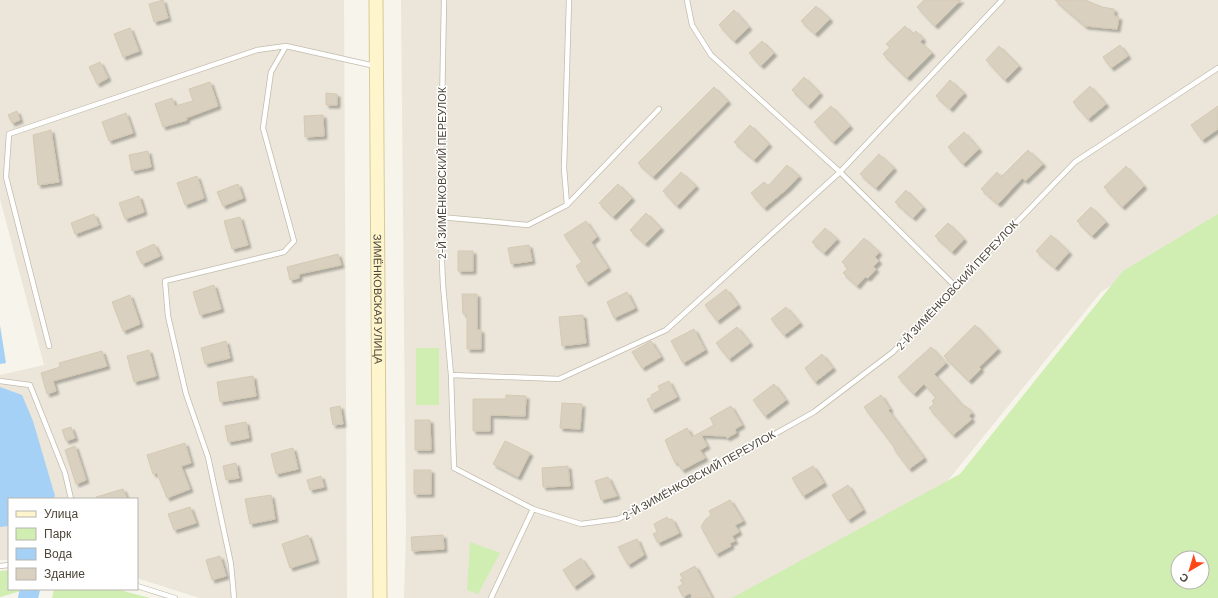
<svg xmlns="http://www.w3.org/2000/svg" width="1218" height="598" font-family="Barlow,sans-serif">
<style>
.residential{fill:#ebe6d9}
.green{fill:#d0edb2;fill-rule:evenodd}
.water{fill:#a5d1f6}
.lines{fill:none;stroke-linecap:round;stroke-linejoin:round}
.river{stroke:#a5d1f6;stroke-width:20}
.building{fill:#d9d0c0;stroke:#d5c9b2;filter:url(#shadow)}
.lane-casing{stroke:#c3bcad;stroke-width:6}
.secondary-casing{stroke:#d9ca98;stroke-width:15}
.lane{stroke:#fff;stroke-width:4.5}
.secondary{stroke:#fff5cd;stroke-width:13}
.labels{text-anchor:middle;stroke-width:3;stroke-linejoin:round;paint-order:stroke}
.street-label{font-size:11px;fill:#4c4538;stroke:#fff}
</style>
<defs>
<filter id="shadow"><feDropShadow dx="3" dy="3" stdDeviation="1" flood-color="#0004"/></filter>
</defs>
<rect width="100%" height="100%" fill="#f6f4eb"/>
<path class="residential" d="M 0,0 L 344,0 L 347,598 L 199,598 L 137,578 L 137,499 L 9,499 L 9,560 L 0,560 L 0,375 L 44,365 L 0,199 Z
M 401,0 L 1218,0 L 1218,219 L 1101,292 L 940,490 L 740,598 L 404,598 L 406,533 Z"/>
<path class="green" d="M 1218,214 L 1218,598 L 732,598 L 960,474 L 1123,271 ZM 1178,558 L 1202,558 L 1202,582 L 1178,582 Z
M 416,348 L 439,348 L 439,405 L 416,405 Z
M 470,542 L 500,553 L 478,594 L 467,590 Z
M 9,570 L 9,589 L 21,589 L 21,591 L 0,597 L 0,571 Z
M 54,589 L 116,589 L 150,598 L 52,598 Z"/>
<path class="water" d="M 0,325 L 6,363 L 0,364 Z
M 0,387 L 22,395 L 33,421 L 55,496 L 53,499 L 9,499 L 9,526 L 0,527 Z"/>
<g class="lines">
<path class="river" d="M 28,598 L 30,589"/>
</g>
<path class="building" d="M 163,0 L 168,18 L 154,22 L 149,4 Z
M 924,0 L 961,0 L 935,26 L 917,7 Z
M 1055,0 L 1085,0 L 1102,7 L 1114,9 L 1114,16 L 1119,17 L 1117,29 L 1085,26 Z
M 816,6 L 830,19 L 815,34 L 801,21 Z
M 734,10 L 749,27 L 734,41 L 719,25 Z
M 905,26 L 913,34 L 916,31 L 923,39 L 920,42 L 932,53 L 907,78 L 883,54 L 890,47 L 886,44 Z
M 130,28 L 139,51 L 123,57 L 114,34 Z
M 762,41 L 774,53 L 761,66 L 749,53 Z
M 1120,45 L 1128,56 L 1111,68 L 1103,57 Z
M 999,46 L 1019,66 L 1005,80 L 986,60 Z
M 100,62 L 108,78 L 97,84 L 89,67 Z
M 804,77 L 820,93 L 808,106 L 792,90 Z
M 950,80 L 964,93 L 950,109 L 936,96 Z
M 210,82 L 218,106 L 186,118 L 187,120 L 163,127 L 155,104 L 172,98 L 175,106 L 193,101 L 189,89 Z
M 1090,86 L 1106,104 L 1088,119 L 1073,102 Z
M 714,87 L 728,101 L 653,177 L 638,163 Z
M 326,93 L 337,94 L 337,105 L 326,105 Z
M 831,106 L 850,126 L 833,142 L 814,122 Z
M 1218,106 L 1218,129 L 1202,140 L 1191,125 Z
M 17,111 L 20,120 L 12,123 L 8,115 Z
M 126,113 L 133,133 L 109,141 L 102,122 Z
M 323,115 L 324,136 L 305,137 L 304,116 Z
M 750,125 L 769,144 L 754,160 L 734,142 Z
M 51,130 L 59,182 L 38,185 L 33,135 Z
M 964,132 L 979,149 L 963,164 L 948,147 Z
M 1028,150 L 1043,164 L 1025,181 L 1022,178 L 998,204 L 981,189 L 997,172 L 1001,177 Z
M 148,151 L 151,167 L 132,171 L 129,155 Z
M 879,154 L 894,168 L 876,188 L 860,174 Z
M 787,165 L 799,176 L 788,188 L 764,208 L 751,193 L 764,182 L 768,186 Z
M 1126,166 L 1144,186 L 1122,207 L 1104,187 Z
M 681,172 L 696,186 L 677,206 L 663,191 Z
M 197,176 L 204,198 L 185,205 L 177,183 Z
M 238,184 L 243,198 L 223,206 L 217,192 Z
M 618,184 L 632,198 L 613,217 L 599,203 Z
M 906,190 L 923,207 L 913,218 L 895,202 Z
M 139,196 L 144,212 L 125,219 L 119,203 Z
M 1091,207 L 1106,222 L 1092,236 L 1077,221 Z
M 646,213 L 661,228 L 645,244 L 630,230 Z
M 94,214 L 99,225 L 75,234 L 71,223 Z
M 240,217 L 248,245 L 232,249 L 224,221 Z
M 586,221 L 597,237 L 591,242 L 608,268 L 586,283 L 576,266 L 582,262 L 564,235 Z
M 948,223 L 964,239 L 952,252 L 935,236 Z
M 825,228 L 837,239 L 824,253 L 812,242 Z
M 1051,235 L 1069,252 L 1055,268 L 1036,251 Z
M 864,238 L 879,252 L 875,257 L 879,261 L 873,267 L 876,269 L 868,278 L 865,277 L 857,286 L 843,273 L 848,268 L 842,262 Z
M 154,244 L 160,256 L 142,264 L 136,252 Z
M 529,245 L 532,261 L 511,264 L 508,248 Z
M 458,251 L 473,251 L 473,271 L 458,271 Z
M 338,254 L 341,265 L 299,274 L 299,278 L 290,280 L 287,267 Z
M 214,285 L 221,309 L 200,315 L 193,292 Z
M 726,289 L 738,305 L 717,321 L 705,305 Z
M 627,292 L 635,308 L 614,318 L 607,302 Z
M 462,294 L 477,294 L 477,330 L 481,330 L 481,349 L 467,349 L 467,314 L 463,314 Z
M 130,295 L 140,324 L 123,331 L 112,302 Z
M 786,307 L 800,323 L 784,335 L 771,319 Z
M 583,315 L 586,343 L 562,346 L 559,317 Z
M 975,325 L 998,349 L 979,367 L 981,369 L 969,381 L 944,356 Z
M 737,327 L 750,343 L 729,359 L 716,343 Z
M 694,329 L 705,350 L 683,363 L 671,341 Z
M 226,341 L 230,358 L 205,364 L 201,348 Z
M 651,341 L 661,357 L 642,368 L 632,352 Z
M 931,347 L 946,363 L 934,374 L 964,407 L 966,406 L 972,413 L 969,416 L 972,419 L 953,435 L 929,408 L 934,404 L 932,401 L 936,397 L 924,384 L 914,394 L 898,377 Z
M 149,350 L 156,376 L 134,382 L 127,356 Z
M 102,351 L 107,366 L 53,381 L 56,391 L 47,394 L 41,373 L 60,367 L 59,363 Z
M 822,354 L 833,368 L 815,382 L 805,368 Z
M 253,376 L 256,396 L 220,402 L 217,382 Z
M 669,381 L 677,397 L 652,410 L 647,399 L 652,397 L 651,395 L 660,390 L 658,386 Z
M 774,384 L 786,400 L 765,416 L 753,400 Z
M 506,395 L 526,396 L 525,416 L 490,415 L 490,431 L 473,431 L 473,399 L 506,399 Z
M 881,395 L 890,409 L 888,410 L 924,458 L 909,469 L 894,449 L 895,448 L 864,407 Z
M 562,403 L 582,404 L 580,429 L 560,428 Z
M 340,406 L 343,424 L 333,425 L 330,408 Z
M 731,406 L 742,425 L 735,429 L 736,433 L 727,438 L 725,436 L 701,435 L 707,446 L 700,450 L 705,458 L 682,470 L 677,462 L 675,463 L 665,440 L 687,428 L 692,437 L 714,425 L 710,418 Z
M 415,420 L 430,420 L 431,450 L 415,450 Z
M 246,422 L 249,438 L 228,442 L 225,426 Z
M 71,427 L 75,438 L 66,441 L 62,430 Z
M 505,441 L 530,453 L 518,477 L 493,464 Z
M 185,443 L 191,463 L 181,466 L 190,489 L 167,498 L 157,473 L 153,474 L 147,455 Z
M 75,446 L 86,480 L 76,484 L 65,450 Z
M 293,448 L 298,469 L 276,474 L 271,454 Z
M 236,463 L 239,478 L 226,480 L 223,466 Z
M 568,466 L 570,486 L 543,487 L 542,468 Z
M 813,466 L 824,483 L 803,496 L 792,478 Z
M 414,470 L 431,470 L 431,494 L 414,494 Z
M 321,476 L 324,487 L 310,490 L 307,480 Z
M 608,477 L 617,496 L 601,500 L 595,481 Z
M 848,485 L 863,510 L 848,520 L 832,495 Z
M 123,489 L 127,499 L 97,499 L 96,497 Z
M 271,495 L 275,519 L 250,524 L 245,499 Z
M 730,500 L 743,521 L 735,525 L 739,532 L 732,536 L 735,541 L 730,543 L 731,546 L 716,554 L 701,527 L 705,520 L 711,515 L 709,511 Z
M 190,507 L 196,523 L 174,530 L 168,514 Z
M 667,517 L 669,520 L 672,519 L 679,533 L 658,543 L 653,534 L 657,532 L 654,524 Z
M 308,535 L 316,560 L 290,568 L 282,544 Z
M 443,535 L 444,549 L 412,551 L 411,537 Z
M 637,539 L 644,555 L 628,565 L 618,547 Z
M 220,556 L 226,576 L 212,580 L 206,560 Z
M 581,558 L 592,574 L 574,587 L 563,570 Z
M 695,566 L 712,598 L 693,598 L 690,593 L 683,597 L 678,587 L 683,584 L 680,580 L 683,579 L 680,574 Z"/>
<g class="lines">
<defs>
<path id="lane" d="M 444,0 L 440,217 L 443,285 L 451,375 L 454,468 L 533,509 L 581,524 L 618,519 L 677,489 L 814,412 L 893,352 L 955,286 L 1075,162 L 1218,68
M 687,0 L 692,25 L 711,55 L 840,172 L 955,286
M 567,205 L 659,109
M 440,217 L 528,225 L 567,205 L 564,168 L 569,0
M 49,346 L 6,177 L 9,134 L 257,50 L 286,46 L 375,66
M 451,375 L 559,379 L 666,330 L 840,172 L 1002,0
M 0,381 L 30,385 L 65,473 L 71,499
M 0,566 L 9,565
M 137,586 L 175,598
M 234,598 L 231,564 L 219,508 L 208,457 L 186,394 L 168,316 L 165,281 L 284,252 L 294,241 L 263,128 L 271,72 L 286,46
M 491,598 L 533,509"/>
<g id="secondary">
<path id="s1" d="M 376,0 L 380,598"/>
</g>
</defs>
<use href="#lane" class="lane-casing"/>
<use href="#secondary" class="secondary-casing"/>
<use href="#lane" class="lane"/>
<use href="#secondary" class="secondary"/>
</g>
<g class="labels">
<g class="street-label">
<text transform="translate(442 173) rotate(-90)" y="4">2-Й ЗИМЁНКОВСКИЙ ПЕРЕУЛОК</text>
<text transform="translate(957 285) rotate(-47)" y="4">2-Й ЗИМЁНКОВСКИЙ ПЕРЕУЛОК</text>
<text dy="4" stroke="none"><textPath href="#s1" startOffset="299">ЗИМЁНКОВСКАЯ УЛИЦА</textPath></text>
<text transform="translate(699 475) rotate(-29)" y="4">2-Й ЗИМЁНКОВСКИЙ ПЕРЕУЛОК</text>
</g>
</g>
<rect x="8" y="498" width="130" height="92" fill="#ffffff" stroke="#b7b5af"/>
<rect x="16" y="511" width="20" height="6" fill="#fff5cd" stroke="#b7b5af"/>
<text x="44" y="518" font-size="12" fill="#4c4538">Улица</text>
<rect x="16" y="528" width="20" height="12" fill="#d0edb2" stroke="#b7b5af"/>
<text x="44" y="538" font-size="12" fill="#4c4538">Парк</text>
<rect x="16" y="548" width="20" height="12" fill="#a5d1f6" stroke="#b7b5af"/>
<text x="44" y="558" font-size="12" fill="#4c4538">Вода</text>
<rect x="16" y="568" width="20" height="12" fill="#d9d0c0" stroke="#b7b5af"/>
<text x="44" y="578" font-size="12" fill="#4c4538">Здание</text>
<g transform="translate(1190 570) rotate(218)"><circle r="19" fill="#ffffff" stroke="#b7b5af"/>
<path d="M0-3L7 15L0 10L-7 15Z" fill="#ff471a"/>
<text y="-6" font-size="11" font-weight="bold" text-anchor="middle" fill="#4c4538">С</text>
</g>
</svg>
